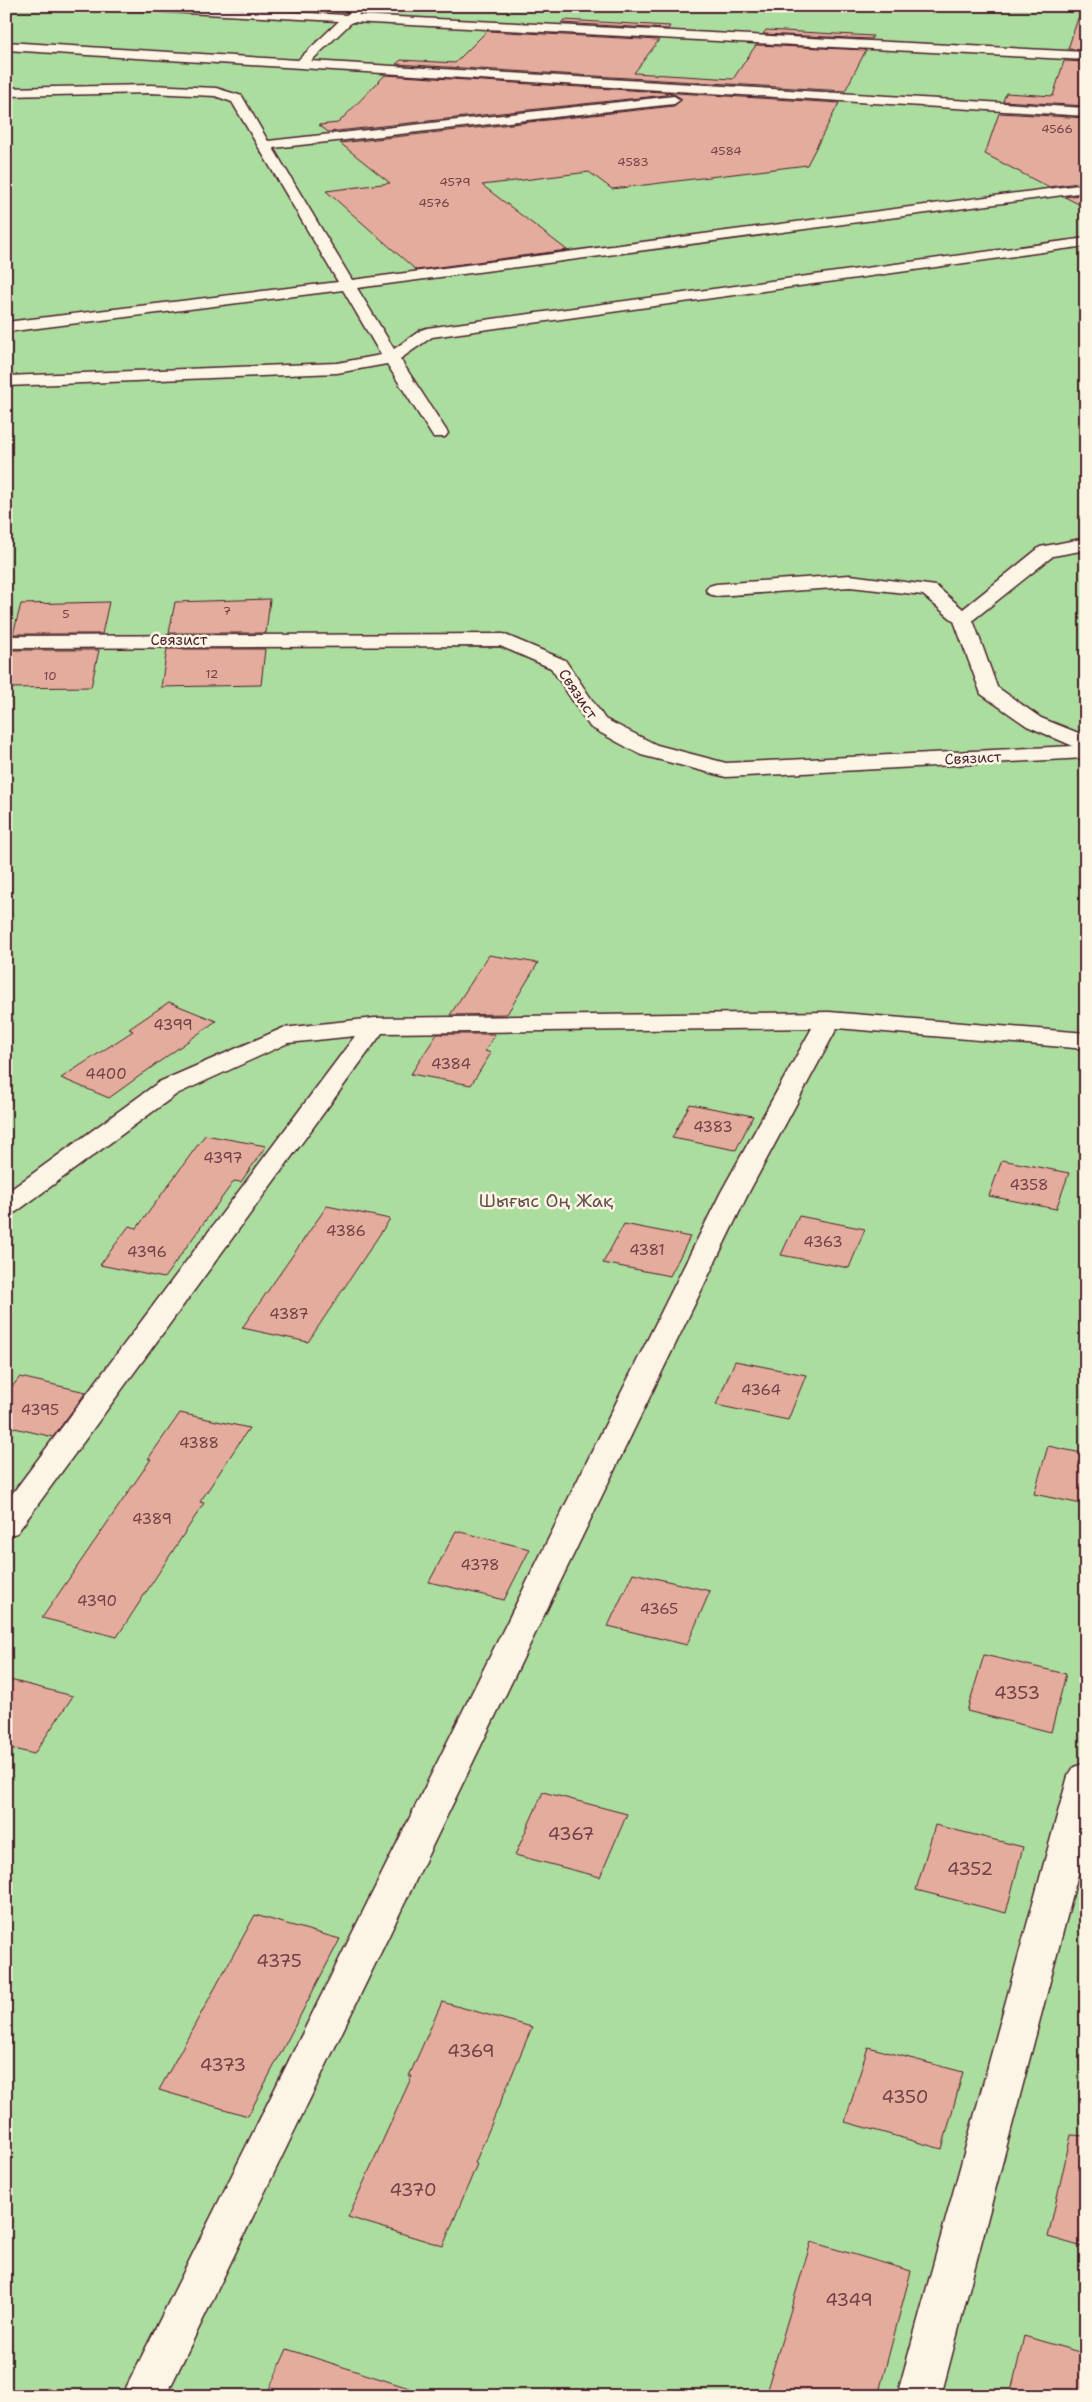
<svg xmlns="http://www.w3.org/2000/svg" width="1092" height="2402" font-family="'Shantell Sans',sans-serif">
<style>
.green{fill:#abdd9e;stroke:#7a7e64}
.building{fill:#e4ac9d;stroke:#4a1f2b}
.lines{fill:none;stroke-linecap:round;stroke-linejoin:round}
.minor-casing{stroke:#4a1f2b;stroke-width:3}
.minor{fill:#fcf5e5;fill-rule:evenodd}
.labels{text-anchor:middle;stroke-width:5;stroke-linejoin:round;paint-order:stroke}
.far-number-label{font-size:12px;fill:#704248}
.far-street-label{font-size:15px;fill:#4a1f2b;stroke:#fcf5e5}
.number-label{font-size:15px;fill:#704248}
.park-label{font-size:18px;fill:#624e48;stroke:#fcf5e5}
.near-number-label{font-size:18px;fill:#704248}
</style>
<rect width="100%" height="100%" fill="#f7e6d7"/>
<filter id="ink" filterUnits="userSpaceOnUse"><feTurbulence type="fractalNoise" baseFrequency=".02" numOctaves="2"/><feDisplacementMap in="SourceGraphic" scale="10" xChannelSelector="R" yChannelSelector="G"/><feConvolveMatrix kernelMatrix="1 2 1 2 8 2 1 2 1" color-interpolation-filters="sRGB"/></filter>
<g filter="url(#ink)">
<path class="green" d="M 6,6 L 1086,6 L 1086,2396 L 6,2396 Z"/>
<path class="building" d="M 1078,18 L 1086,20 L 1086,50 L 1068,49 Z
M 564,20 L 670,26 L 668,29 L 561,23 Z
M 766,30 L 836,34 L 873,36 L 871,39 L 763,34 Z
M 487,31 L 659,40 L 634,73 L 733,79 L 756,45 L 866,50 L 845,91 L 396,64 L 401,60 L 455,63 Z
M 1064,61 L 1086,62 L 1086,106 L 1003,101 L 1006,93 L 1053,96 Z
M 385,75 L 839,103 L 807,165 L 612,189 L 589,172 L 482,185 L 567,250 L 416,270 L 326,191 L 390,183 L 340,143 L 674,106 L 682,99 L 674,94 L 328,132 L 319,125 L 338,123 Z
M 999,113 L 1086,118 L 1086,182 L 1048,187 L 985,154 Z
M 1086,194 L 1086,208 L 1065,197 Z
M 270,599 L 266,633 L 169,633 L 175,602 Z
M 109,602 L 102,634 L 13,634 L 21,604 Z
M 167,649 L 265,649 L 261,685 L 161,687 Z
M 9,650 L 99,650 L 91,687 L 6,688 L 6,658 Z
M 489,955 L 538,963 L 507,1014 L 450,1015 Z
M 169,1002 L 216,1021 L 109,1098 L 61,1078 L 133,1031 L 129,1029 Z
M 437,1034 L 495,1034 L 485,1051 L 491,1053 L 471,1085 L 411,1074 Z
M 690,1104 L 753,1116 L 736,1150 L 672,1138 Z
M 205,1135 L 266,1146 L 241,1182 L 234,1181 L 164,1278 L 100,1265 L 129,1226 L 137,1228 Z
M 1002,1160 L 1069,1173 L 1056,1209 L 989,1196 Z
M 327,1206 L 390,1219 L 308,1342 L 242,1328 Z
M 799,1216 L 865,1229 L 849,1268 L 781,1255 Z
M 624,1224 L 690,1237 L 670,1276 L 603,1263 Z
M 735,1361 L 806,1375 L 788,1420 L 716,1405 Z
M 20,1377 L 86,1392 L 53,1437 L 6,1426 L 6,1394 Z
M 180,1413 L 249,1428 L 200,1502 L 204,1503 L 117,1637 L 42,1618 L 151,1459 L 148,1459 Z
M 1048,1446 L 1086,1454 L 1086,1505 L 1034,1494 Z
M 456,1531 L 530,1549 L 504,1600 L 429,1582 Z
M 633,1573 L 710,1591 L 687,1645 L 608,1626 Z
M 984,1655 L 1066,1674 L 1051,1732 L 967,1711 Z
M 6,1679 L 73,1696 L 34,1754 L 6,1747 Z
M 543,1792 L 627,1814 L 600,1877 L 515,1855 Z
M 935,1825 L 1023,1847 L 1006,1913 L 916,1890 Z
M 255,1915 L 340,1939 L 248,2116 L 159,2090 Z
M 442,2002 L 532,2027 L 475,2163 L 477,2164 L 443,2246 L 348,2217 L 412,2076 L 409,2076 Z
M 868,2047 L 963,2072 L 942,2149 L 845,2122 Z
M 1071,2135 L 1086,2136 L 1086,2248 L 1048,2237 Z
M 811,2242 L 911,2271 L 878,2396 L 765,2396 Z
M 1024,2336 L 1086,2354 L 1086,2396 L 1010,2396 Z
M 287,2349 L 409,2388 L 408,2396 L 266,2396 Z"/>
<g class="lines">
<defs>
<path id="minor" d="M 106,6 L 184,6 L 346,15 L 355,9 L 361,12 L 358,15 L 1086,52 L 1086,60 L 352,22 L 311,61 L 1086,108 L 1086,116 L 6,50 L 6,42 L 298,60 L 339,21 L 112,9 Z
M 1037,6 L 1086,6 L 1086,12 L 1043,9 Z
M 150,85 L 216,88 L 242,96 L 268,141 L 674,96 L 680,100 L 674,104 L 273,148 L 352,280 L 1086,184 L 1086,192 L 357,288 L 394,349 L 421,330 L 427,328 L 1086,238 L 1086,246 L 432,337 L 400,359 L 448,433 L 445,437 L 433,437 L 387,364 L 337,373 L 6,386 L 6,376 L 337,363 L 381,355 L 343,290 L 6,332 L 6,322 L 338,282 L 232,102 L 215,96 L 150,93 L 6,96 L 6,88 Z
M 1086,538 L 1086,550 L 1053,556 L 973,620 L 997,687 L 1041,718 L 1086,736 L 1086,758 L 726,777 L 641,755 L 590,727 L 551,668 L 500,646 L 6,648 L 6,636 L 503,634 L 565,660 L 605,719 L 657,745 L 726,763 L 1073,746 L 1027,726 L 981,694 L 954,621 L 923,595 L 850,587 L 716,596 L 709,594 L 706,590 L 709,586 L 716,584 L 850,575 L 936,586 L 963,609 L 1040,547 Z
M 829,1012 L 1086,1033 L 1086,1049 L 837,1028 L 749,1192 L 166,2396 L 122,2396 L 721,1192 L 812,1028 L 382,1033 L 17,1533 L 6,1536 L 6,1502 L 355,1036 L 288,1043 L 177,1094 L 16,1212 L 6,1214 L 6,1193 L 159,1082 L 283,1028 L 375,1018 Z
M 1086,1763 L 1086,1844 L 941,2396 L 897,2396 L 1068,1776 L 1074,1767 Z"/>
</defs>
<use href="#minor" class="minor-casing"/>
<use href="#minor" class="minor"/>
</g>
</g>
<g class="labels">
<g class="far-number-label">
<text x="1057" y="133">4566</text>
<text x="726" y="155">4584</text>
<text x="633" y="166">4583</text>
<text x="455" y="186">4579</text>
<text x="434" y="207">4576</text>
<text x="227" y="615">7</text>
<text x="66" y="618">5</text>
<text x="212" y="678">12</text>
<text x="50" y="680">10</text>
</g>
<g class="far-street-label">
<text x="179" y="645">Связист</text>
<text transform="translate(578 694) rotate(56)" y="5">Связист</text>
<text transform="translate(973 758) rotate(-3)" y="5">Связист</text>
</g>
<g class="number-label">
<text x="173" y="1030">4399</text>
<text x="451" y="1069">4384</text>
<text x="106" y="1079">4400</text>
<text x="713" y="1132">4383</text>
<text x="223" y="1163">4397</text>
<text x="1029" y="1190">4358</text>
<text x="346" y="1236">4386</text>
<text x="823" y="1247">4363</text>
<text x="647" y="1255">4381</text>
<text x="147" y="1257">4396</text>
<text x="289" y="1319">4387</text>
<text x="761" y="1395">4364</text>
<text x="40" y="1415">4395</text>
<text x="199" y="1448">4388</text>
<text x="152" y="1524">4389</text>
<text x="480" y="1570">4378</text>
<text x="97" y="1606">4390</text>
<text x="659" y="1614">4365</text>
</g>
<g class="park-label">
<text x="546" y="1207">Шығыс Оң Жақ</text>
</g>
<g class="near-number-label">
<text x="1017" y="1699">4353</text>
<text x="571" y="1840">4367</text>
<text x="970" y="1875">4352</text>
<text x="279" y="1967">4375</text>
<text x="471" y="2057">4369</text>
<text x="223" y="2071">4373</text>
<text x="905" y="2103">4350</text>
<text x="413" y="2196">4370</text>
<text x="849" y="2306">4349</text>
</g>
</g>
<rect width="1092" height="2402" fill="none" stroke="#fcf5e5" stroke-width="25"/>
<rect x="12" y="12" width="1067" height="2377" fill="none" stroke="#4a1f2b" stroke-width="2" filter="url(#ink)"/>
</svg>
